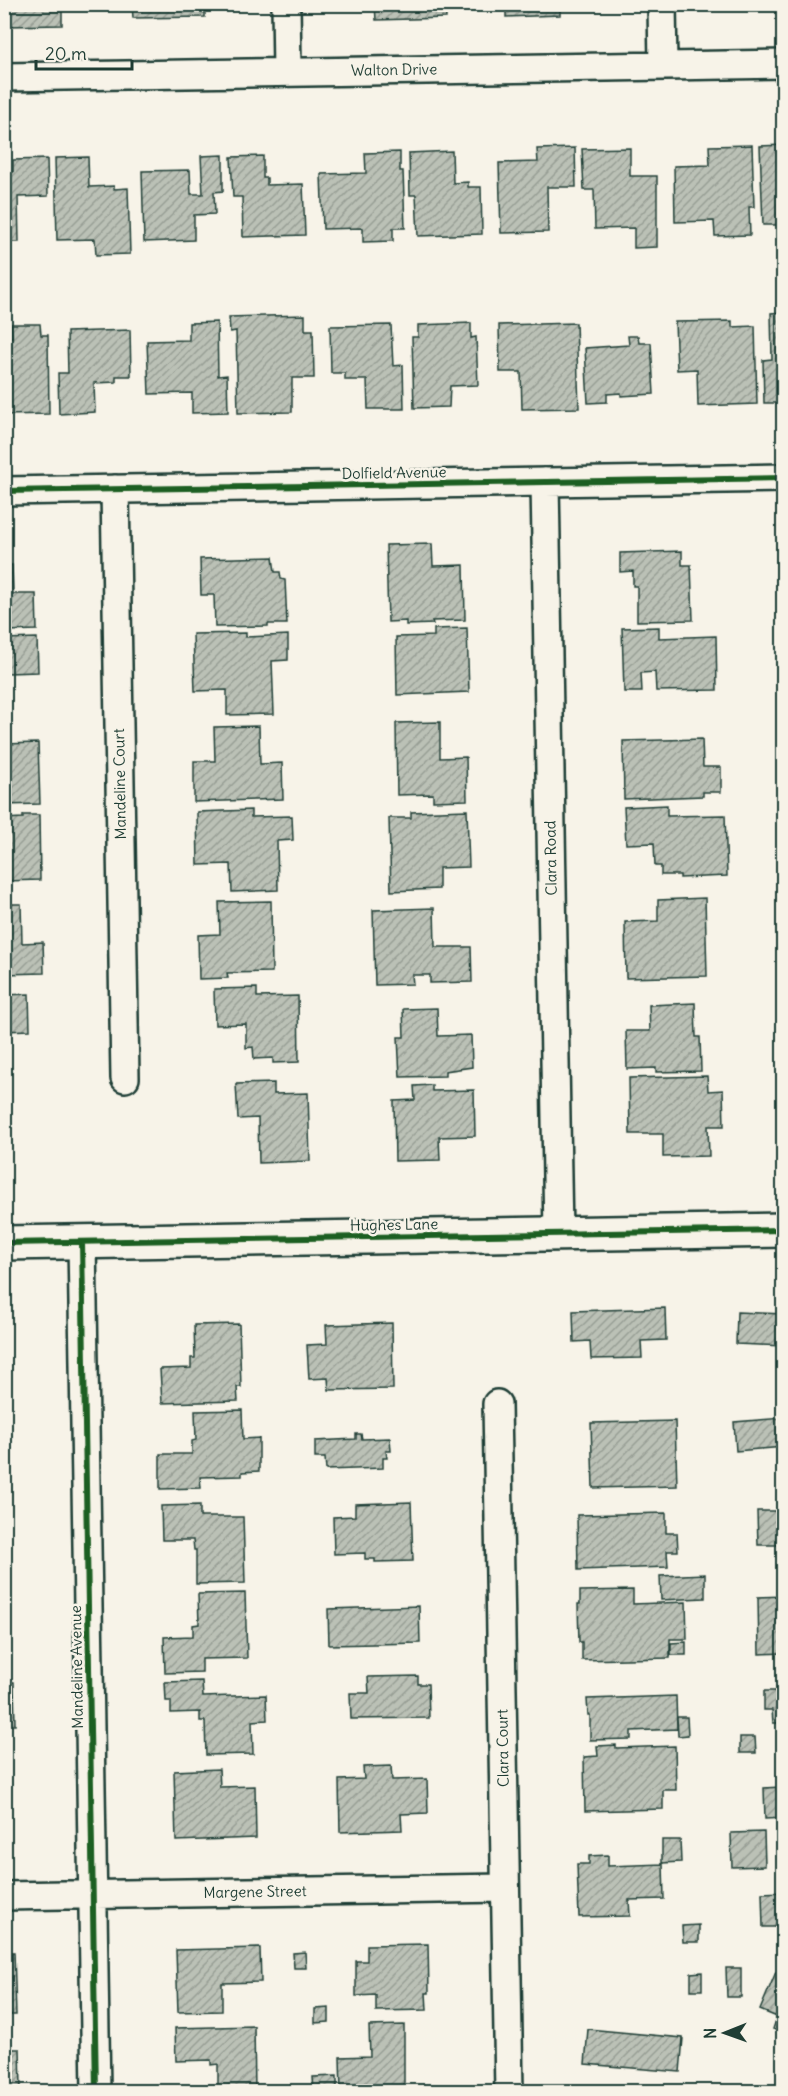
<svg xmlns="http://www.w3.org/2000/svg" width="788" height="2096" font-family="Delius,sans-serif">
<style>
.building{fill:url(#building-hatch);stroke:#1f3d34;stroke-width:1.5}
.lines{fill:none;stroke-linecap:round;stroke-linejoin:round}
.minor-casing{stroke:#1f3d34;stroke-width:32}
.tertiary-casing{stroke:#1f3d34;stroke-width:38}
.minor{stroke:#f7f3e8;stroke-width:27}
.tertiary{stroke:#f7f3e8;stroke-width:33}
.cycleway-casing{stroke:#f7f3e8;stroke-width:10}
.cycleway{stroke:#1b5e20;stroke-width:6}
.labels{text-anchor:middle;stroke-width:5;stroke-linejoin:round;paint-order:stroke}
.street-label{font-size:15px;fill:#1f3d34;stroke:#f7f3e8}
</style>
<defs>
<pattern id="building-hatch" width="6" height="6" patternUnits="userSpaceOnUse" patternTransform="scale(1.5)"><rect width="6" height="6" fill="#bbc1b6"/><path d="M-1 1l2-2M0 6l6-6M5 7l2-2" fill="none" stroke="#979e95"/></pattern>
</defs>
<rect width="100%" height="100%" fill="#f7f3e8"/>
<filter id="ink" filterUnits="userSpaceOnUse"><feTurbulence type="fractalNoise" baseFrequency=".0167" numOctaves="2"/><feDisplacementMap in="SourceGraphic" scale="12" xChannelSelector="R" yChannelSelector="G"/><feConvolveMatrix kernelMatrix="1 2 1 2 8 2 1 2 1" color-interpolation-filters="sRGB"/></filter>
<g filter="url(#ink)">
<path class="building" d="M 6,4 L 62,4 L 62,25 L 6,26 Z
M 132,4 L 205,4 L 205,17 L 133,18 Z
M 375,4 L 445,4 L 446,18 L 376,20 Z
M 506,4 L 560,4 L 560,15 L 506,17 Z
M 752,145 L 754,207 L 749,207 L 750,235 L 715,236 L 714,221 L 675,222 L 674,166 L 710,165 L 709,146 Z
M 784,145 L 784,225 L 763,225 L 760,146 Z
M 575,148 L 576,187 L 547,187 L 548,232 L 501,233 L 499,163 L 538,162 L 537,149 Z
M 630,148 L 630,176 L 657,176 L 657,247 L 634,248 L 634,228 L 595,229 L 594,190 L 584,190 L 582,149 Z
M 452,151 L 453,183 L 468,182 L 468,187 L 481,187 L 482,234 L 418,236 L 416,195 L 410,195 L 409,153 Z
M 400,152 L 400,171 L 403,171 L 405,228 L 393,228 L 393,241 L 363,242 L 363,228 L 323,229 L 321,174 L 366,173 L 365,153 Z
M 223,155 L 223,191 L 214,192 L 215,214 L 194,215 L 194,240 L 144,242 L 142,171 L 190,170 L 191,194 L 203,194 L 201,156 Z
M 263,156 L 263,178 L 267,178 L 267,185 L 303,184 L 305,235 L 243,237 L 242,197 L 233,197 L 231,157 Z
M 88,157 L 89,187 L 114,186 L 114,189 L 128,188 L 130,254 L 96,255 L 95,239 L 57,240 L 55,158 Z
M 47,159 L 48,196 L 18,197 L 19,242 L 4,242 L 4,173 L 13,172 L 13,160 Z
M 784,312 L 784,403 L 764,403 L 763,360 L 772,359 L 771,313 Z
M 305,315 L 305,330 L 313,330 L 314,378 L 292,378 L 292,412 L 238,413 L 236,331 L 230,332 L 229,317 Z
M 732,321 L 732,327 L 755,326 L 757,404 L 698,406 L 697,369 L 677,370 L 675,322 Z
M 217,322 L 218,376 L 227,375 L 228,412 L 192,413 L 192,393 L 149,394 L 147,341 L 189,340 L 189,323 Z
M 471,323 L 471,338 L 476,337 L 478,385 L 450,386 L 449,407 L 414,408 L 412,337 L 418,337 L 418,325 Z
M 576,323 L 579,408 L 522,409 L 521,372 L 500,372 L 499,325 Z
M 11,324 L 40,324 L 41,335 L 48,335 L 49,414 L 4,415 L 4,337 L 12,337 Z
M 391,325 L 393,366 L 403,365 L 404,409 L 368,409 L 367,380 L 345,380 L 345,373 L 331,373 L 330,326 Z
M 130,330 L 131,376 L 116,376 L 116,382 L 94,383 L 95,412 L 59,414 L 58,373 L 68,373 L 67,332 Z
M 628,336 L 638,336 L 639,343 L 651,343 L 654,394 L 621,396 L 621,393 L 607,394 L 607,402 L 588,403 L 585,348 L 629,345 Z
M 432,544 L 433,566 L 464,565 L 465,620 L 432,621 L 433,624 L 406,625 L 406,621 L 388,622 L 386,545 Z
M 682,551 L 682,565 L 691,565 L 693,620 L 637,621 L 637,586 L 633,586 L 633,571 L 620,572 L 620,553 Z
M 273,557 L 275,572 L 280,572 L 281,579 L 285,580 L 287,624 L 268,624 L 268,626 L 215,627 L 214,595 L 201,595 L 200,559 Z
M 4,565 L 12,565 L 13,594 L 36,594 L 37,630 L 7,631 L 7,633 L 4,633 Z
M 659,627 L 659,638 L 716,636 L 717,690 L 656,691 L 655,672 L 641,673 L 642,692 L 624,692 L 622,628 Z
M 467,628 L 469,692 L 397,695 L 396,637 L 434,636 L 434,629 Z
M 246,633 L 246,637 L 288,635 L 288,660 L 272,661 L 274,714 L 227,715 L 227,690 L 195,691 L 193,634 Z
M 37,638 L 38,672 L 7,673 L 8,709 L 4,709 L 4,639 Z
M 440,722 L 440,758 L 466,757 L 467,800 L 433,801 L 433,794 L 397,795 L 396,723 Z
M 259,726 L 260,764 L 282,763 L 283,799 L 194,802 L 194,761 L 215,761 L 214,727 Z
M 702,739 L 703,767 L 721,767 L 721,792 L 703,792 L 703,796 L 624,799 L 623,741 Z
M 38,743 L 40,804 L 4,805 L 4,744 Z
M 667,805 L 667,816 L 725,815 L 727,876 L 680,878 L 680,875 L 661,875 L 661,866 L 655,866 L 654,843 L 626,844 L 624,807 Z
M 251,810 L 251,817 L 292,816 L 293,840 L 277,841 L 278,890 L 232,892 L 231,864 L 198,865 L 197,812 Z
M 467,810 L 469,867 L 439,868 L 439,889 L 391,891 L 389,818 L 411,818 L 411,812 Z
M 23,815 L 39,815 L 40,880 L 4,881 L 4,819 L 23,818 Z
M 705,898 L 707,976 L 626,978 L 625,922 L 658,921 L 658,900 Z
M 271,901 L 272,972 L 227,973 L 228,978 L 199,979 L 198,935 L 220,934 L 219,902 Z
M 4,904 L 21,904 L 22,943 L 43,942 L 44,973 L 4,974 Z
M 434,908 L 435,947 L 471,947 L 472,982 L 430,983 L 430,975 L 412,975 L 413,984 L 375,985 L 373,910 Z
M 257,988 L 257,997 L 298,996 L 299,1062 L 273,1063 L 273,1058 L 254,1059 L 253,1047 L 246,1048 L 246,1024 L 215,1025 L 214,989 Z
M 29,994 L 30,1030 L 4,1031 L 4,995 Z
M 695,1003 L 696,1037 L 700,1037 L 701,1071 L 656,1072 L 656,1068 L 627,1069 L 626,1031 L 650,1031 L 649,1005 Z
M 437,1008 L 438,1036 L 471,1035 L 472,1067 L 445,1071 L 445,1076 L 400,1077 L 398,1037 L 404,1037 L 403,1009 Z
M 707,1076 L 708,1091 L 723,1090 L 724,1126 L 708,1126 L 709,1156 L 663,1157 L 663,1134 L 630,1134 L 629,1078 Z
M 274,1083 L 274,1094 L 308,1093 L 310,1161 L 259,1163 L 258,1118 L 238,1119 L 236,1084 Z
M 432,1085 L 432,1091 L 474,1090 L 475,1136 L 439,1137 L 440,1160 L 395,1161 L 394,1101 L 415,1100 L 414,1086 Z
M 4,1093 L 9,1093 L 10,1123 L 4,1123 Z
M 665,1308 L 666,1340 L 641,1341 L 642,1358 L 591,1359 L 590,1341 L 574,1342 L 573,1311 Z
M 737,1312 L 784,1314 L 784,1346 L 736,1344 Z
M 392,1323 L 393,1389 L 329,1390 L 328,1378 L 309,1379 L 307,1345 L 327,1344 L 326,1325 Z
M 239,1324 L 241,1387 L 237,1387 L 238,1401 L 162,1403 L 160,1369 L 191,1368 L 191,1358 L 195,1358 L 194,1325 Z
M 242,1410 L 243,1439 L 259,1438 L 259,1471 L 242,1472 L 242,1476 L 200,1477 L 201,1488 L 160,1489 L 160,1454 L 192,1454 L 192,1441 L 196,1440 L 195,1411 Z
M 784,1418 L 784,1447 L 736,1451 L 734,1422 Z
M 675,1421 L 677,1486 L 593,1488 L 591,1423 Z
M 356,1434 L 361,1434 L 362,1439 L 390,1438 L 391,1451 L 386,1451 L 387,1458 L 383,1458 L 383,1468 L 326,1470 L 325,1458 L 315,1458 L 315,1441 L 356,1439 Z
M 411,1502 L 413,1561 L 375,1562 L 375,1559 L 365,1559 L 365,1553 L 334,1554 L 333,1517 L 355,1516 L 355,1504 Z
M 200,1505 L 200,1517 L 243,1517 L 245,1583 L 196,1584 L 196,1550 L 194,1550 L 193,1540 L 162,1540 L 161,1506 Z
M 757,1511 L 784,1511 L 784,1558 L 779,1559 L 779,1545 L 758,1545 Z
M 666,1513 L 666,1533 L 677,1533 L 678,1551 L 667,1551 L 668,1567 L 578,1570 L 577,1515 Z
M 705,1574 L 705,1598 L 661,1600 L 660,1576 Z
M 633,1590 L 633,1604 L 686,1602 L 687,1639 L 670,1639 L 670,1658 L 582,1660 L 582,1642 L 579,1642 L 578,1604 L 580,1604 L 580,1591 Z
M 245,1593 L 247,1658 L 202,1659 L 202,1672 L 165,1673 L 164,1637 L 193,1636 L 193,1625 L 199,1624 L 198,1594 Z
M 784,1596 L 784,1653 L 759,1654 L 758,1597 Z
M 419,1606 L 420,1643 L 329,1645 L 328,1609 Z
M 4,1611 L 7,1611 L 8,1674 L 4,1674 Z
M 686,1642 L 686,1655 L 671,1655 L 671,1643 Z
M 418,1676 L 418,1684 L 428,1684 L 429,1718 L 351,1719 L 350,1693 L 369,1693 L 368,1677 Z
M 202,1681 L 203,1697 L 266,1695 L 267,1720 L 252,1721 L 253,1754 L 206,1755 L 205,1721 L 200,1721 L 200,1712 L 171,1713 L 171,1701 L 166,1701 L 165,1682 Z
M 4,1682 L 14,1682 L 15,1725 L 4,1725 Z
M 764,1691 L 784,1691 L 784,1723 L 773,1723 L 772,1710 L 764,1710 Z
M 676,1696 L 677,1729 L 631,1731 L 631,1739 L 590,1740 L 590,1715 L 588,1715 L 587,1699 Z
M 677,1717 L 687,1717 L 688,1735 L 678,1736 Z
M 740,1737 L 755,1737 L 756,1753 L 740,1753 Z
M 616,1745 L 616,1748 L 675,1746 L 676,1790 L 663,1790 L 663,1809 L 585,1811 L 584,1757 L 598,1756 L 597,1746 Z
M 391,1766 L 392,1780 L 427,1779 L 428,1813 L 401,1814 L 402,1830 L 340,1832 L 339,1780 L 364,1779 L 363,1767 Z
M 219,1769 L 220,1787 L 255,1786 L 256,1838 L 176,1841 L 174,1771 Z
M 781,1778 L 784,1778 L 784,1818 L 765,1819 L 764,1788 L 781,1787 Z
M 764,1832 L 765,1866 L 732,1867 L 731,1833 Z
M 662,1840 L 680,1840 L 681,1862 L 662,1863 Z
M 608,1855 L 608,1866 L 663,1864 L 664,1899 L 629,1900 L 630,1916 L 579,1917 L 577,1864 L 589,1864 L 589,1856 Z
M 784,1892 L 784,1948 L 780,1948 L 779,1927 L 763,1927 L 762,1893 Z
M 699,1925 L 699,1942 L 683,1942 L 682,1926 Z
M 428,1944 L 429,1993 L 426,1993 L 427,2010 L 376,2011 L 376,1995 L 356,1996 L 356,1961 L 367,1961 L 367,1945 Z
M 260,1948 L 261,1982 L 222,1983 L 222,2011 L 178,2012 L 176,1950 Z
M 4,1952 L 14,1952 L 16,2015 L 4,2015 Z
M 305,1952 L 306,1968 L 294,1968 L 293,1953 Z
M 726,1968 L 741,1968 L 741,1997 L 727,1997 Z
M 702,1972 L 702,1990 L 691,1990 L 691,1973 Z
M 776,1972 L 784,1975 L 784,2033 L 773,2029 L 777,2017 L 760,2010 Z
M 329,2008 L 329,2022 L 315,2023 L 315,2009 Z
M 404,2025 L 404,2092 L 341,2092 L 340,2057 L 370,2056 L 369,2026 Z
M 254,2026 L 255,2092 L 218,2092 L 218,2064 L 211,2065 L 211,2060 L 176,2061 L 175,2028 Z
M 588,2029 L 683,2038 L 680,2072 L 585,2064 Z
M 4,2049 L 20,2049 L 21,2087 L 15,2088 L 15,2092 L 4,2092 Z
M 337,2076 L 337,2092 L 314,2092 L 313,2077 Z"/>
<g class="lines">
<defs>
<path id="minor" d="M 286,4 L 287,72
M 662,4 L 663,66
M 4,77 L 784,64
M 545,482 L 558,1234
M 115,489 L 125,1078
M 4,491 L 784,478
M 82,1242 L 96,2092
M 497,1404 L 509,2092
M 4,1896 L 505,1888"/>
<path id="tertiary" d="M 4,1243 L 784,1230"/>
</defs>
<use href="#minor" class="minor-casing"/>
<use href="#tertiary" class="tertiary-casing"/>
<use href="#minor" class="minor"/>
<use href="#tertiary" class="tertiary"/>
<defs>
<path id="cycleway" d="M 4,491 L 784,478
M 82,1242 L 96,2092
M 4,1243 L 784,1230"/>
</defs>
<use href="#cycleway" class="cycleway-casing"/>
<use href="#cycleway" class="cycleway"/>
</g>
</g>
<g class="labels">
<g class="street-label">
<text transform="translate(394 70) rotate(-1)" y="5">Walton Drive</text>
<text transform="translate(394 473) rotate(-1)" y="5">Dolfield Avenue</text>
<text transform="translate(120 784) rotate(-91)" y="5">Mandeline Court</text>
<text transform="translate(551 858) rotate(-91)" y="5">Clara Road</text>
<text transform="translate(394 1225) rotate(-1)" y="5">Hughes Lane</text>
<text transform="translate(77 1667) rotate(-91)" y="5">Mandeline Avenue</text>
<text transform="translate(503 1748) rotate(-91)" y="5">Clara Court</text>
<text transform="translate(255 1892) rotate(-1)" y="5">Margene Street</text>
</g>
</g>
<rect width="788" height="2096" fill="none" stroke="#f7f3e8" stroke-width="24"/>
<rect x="12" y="12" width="764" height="2072" fill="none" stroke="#1f3d34" stroke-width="2" filter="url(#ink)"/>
<g transform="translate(725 2033) rotate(269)" stroke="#f7f3e8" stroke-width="4.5" paint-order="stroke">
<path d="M0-4.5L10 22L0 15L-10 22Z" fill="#1f3d34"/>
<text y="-9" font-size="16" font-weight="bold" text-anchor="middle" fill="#1f3d34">N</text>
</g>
<path d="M36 60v9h96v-9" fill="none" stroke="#1f3d34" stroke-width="3"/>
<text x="45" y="60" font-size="18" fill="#1f3d34" stroke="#f7f3e8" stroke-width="4.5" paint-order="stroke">20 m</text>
</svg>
